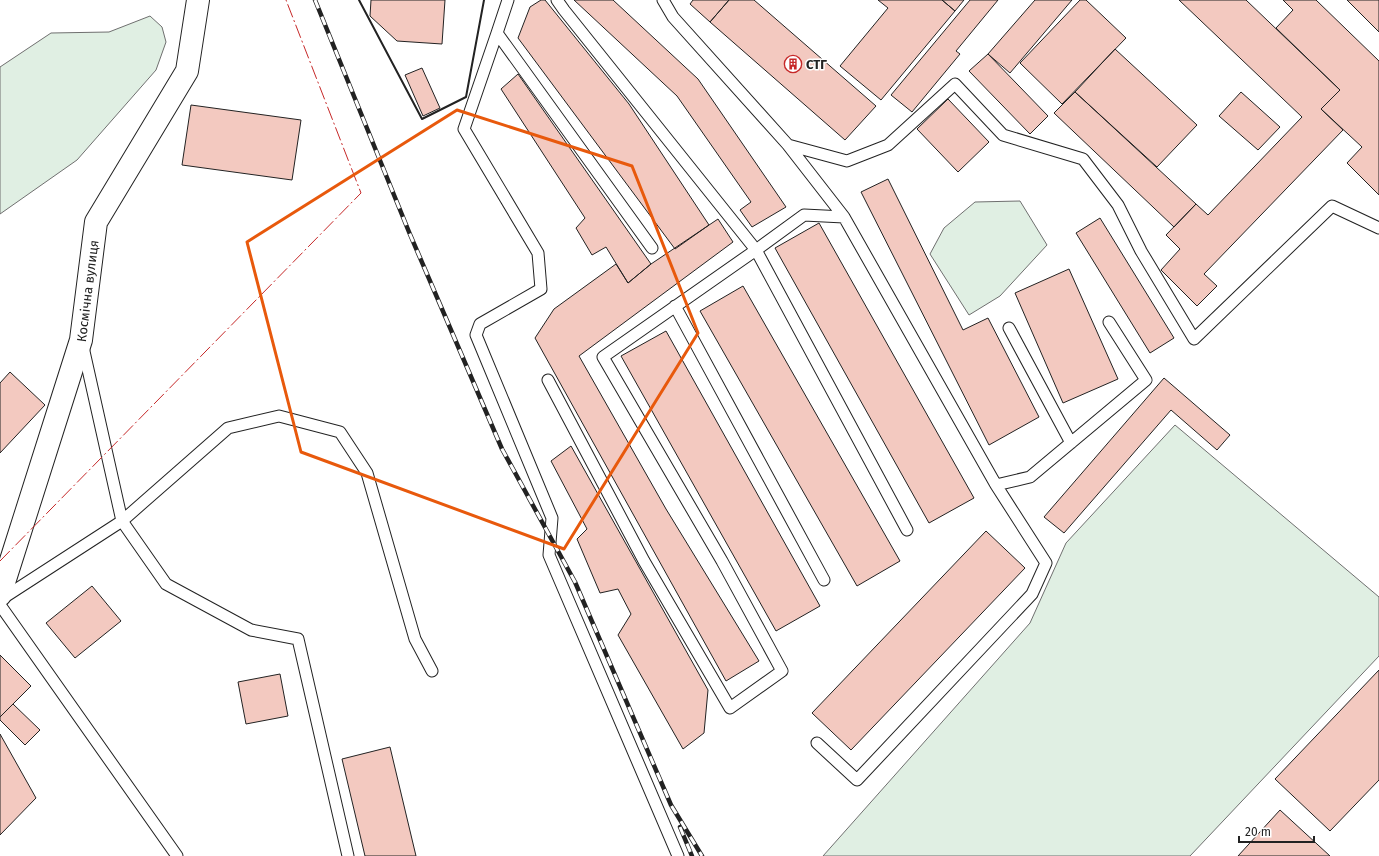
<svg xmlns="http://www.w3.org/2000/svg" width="1379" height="856" font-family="'Fira Sans',sans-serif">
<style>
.green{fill:#e0efe3;stroke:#6f6f6f}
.building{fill:#f3c9c0;stroke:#222}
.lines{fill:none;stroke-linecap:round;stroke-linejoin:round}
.lane-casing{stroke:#222;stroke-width:13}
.street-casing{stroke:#222;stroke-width:24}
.lane{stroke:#fff;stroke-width:11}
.street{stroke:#fff;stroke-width:22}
.rail-casing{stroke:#222;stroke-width:4.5}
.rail{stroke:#fff;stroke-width:3;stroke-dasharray:9;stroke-linecap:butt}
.wall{stroke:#222;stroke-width:2}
.power{stroke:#c62828;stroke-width:1;stroke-dasharray:14 3 2 3;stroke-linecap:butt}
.marked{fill:none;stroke:#e8590c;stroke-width:3;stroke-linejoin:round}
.labels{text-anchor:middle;stroke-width:3;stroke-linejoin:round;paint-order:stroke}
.poi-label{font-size:13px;font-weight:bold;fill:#222;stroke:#fff;text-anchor:start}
.street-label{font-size:13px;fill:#222;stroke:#fff}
</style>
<rect width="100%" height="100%" fill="#fff"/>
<path class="green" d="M 150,16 L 162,27 L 166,42 L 156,70 L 77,160 L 0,214 L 0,67 L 51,33 L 109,32 Z
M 1020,201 L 1047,245 L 1000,296 L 969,315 L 930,254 L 944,228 L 975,202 Z
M 1175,425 L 1379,597 L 1379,656 L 1190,856 L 823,856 L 1030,623 L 1066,543 Z"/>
<path class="building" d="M 371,0 L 445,0 L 442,44 L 397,41 L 370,16 Z
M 541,0 L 545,0 L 629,104 L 709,225 L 675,249 L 518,38 L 530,7 Z
M 574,0 L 613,0 L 698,79 L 786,207 L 752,227 L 740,210 L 751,202 L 677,96 Z
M 693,0 L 729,0 L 710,22 L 690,4 Z
M 729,0 L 754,0 L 876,106 L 845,140 L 710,22 Z
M 878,0 L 942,0 L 955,11 L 881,100 L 840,66 L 888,8 Z
M 942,0 L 964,0 L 955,11 Z
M 970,0 L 998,0 L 956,51 L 960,54 L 912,112 L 891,95 Z
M 1035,0 L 1072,0 L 1010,73 L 988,54 Z
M 1080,0 L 1086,0 L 1126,38 L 1062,104 L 1020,63 Z
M 1179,0 L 1246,0 L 1340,90 L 1321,109 L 1343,130 L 1204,274 L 1217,286 L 1197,306 L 1161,270 L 1180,249 L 1166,235 L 1196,204 L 1208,215 L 1302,117 Z
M 1283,0 L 1316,0 L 1379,61 L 1379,195 L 1347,163 L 1362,147 L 1321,109 L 1340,90 L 1276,28 L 1293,10 Z
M 1347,0 L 1379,0 L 1379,32 Z
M 1115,49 L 1197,125 L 1157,167 L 1075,92 Z
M 988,54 L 1048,116 L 1030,134 L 969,71 Z
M 422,68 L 440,108 L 423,116 L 405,75 Z
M 518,74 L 651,264 L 628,283 L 606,247 L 592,255 L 576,228 L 585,218 L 501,89 Z
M 1075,92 L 1196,204 L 1174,227 L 1054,113 Z
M 1241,92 L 1280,127 L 1258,150 L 1219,116 Z
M 948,99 L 989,142 L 958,172 L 917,129 Z
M 191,105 L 301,120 L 292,180 L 182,165 Z
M 888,179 L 963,330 L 988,318 L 1039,417 L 989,445 L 861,192 Z
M 1100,218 L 1174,338 L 1150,353 L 1076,233 Z
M 718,219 L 733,242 L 579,356 L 666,509 L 759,661 L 726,681 L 535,338 L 554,309 L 616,264 L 628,283 L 651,264 Z
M 819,223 L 974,498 L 929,523 L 775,248 Z
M 1069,269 L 1118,379 L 1063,403 L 1015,293 Z
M 743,286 L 900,561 L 857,586 L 700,311 Z
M 666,331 L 820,606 L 776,631 L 621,356 Z
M 10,372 L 45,405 L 0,453 L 0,383 Z
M 1164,378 L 1230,435 L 1217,450 L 1171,410 L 1064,533 L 1044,517 Z
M 571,446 L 708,690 L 704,733 L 683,749 L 618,635 L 631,614 L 618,589 L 600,593 L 577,539 L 587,529 L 551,461 Z
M 986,531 L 1025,568 L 851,750 L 812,713 Z
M 92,586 L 121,621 L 75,658 L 46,623 Z
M 0,655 L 31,686 L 0,717 Z
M 1379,670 L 1379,780 L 1330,831 L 1275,779 Z
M 280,674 L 288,716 L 246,724 L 238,682 Z
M 13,704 L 40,730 L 25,745 L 0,720 L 0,717 Z
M 0,734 L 36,798 L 0,835 Z
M 390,747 L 416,856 L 365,856 L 342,759 Z
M 1280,810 L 1330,856 L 1238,856 Z"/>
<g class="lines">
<defs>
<path id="lane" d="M 508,0 L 497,33 L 652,248
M 557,0 L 564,10 L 756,250 L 907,530
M 663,0 L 673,17 L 788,145 L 844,217
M 497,33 L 464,129 L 538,253 L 541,289 L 480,324 L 476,335 L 552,518 L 549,555 L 678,856
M 788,145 L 847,161 L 888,145 L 955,84 L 1003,135 L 1083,159 L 1118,205 L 1141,251 L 1194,339 L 1332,206 L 1379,228
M 675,306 L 824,580
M 1009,328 L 1071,443
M 83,347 L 122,521 L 166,584 L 251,630 L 298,639 L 348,856
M 548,380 L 644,561 L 730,708 L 782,671 L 722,561 L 603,357 L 756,250 L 804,215 L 844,217 L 996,485 L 1030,477 L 1146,380 L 1109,322
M 0,600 L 122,521 L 228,428 L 279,416 L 340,432 L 367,473 L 415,639 L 432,671
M 0,605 L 177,856
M 817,743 L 857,780 L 1032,594 L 1046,563 L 996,485"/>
<g id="street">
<path id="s1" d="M 0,595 L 81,340 L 96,222 L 187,71 L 198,0"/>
</g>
</defs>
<use href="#lane" class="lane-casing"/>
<use href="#street" class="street-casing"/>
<use href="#lane" class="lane"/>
<use href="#street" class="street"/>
<defs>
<path id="rail" d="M 315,0 L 409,232 L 502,449 L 575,582 L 671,805 L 702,856
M 680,827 L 692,856"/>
</defs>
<use href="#rail" class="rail-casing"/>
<use href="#rail" class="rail"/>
<path class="wall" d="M 359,0 L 422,119 L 466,97 L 484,0"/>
<path class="power" d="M 0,561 L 361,193 L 286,0"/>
</g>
<path class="marked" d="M 457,110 L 632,166 L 698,333 L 564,549 L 301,452 L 247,242 Z"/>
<defs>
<symbol id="building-ring" viewBox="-11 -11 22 22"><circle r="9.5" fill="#fff" stroke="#c62828" stroke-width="1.5"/><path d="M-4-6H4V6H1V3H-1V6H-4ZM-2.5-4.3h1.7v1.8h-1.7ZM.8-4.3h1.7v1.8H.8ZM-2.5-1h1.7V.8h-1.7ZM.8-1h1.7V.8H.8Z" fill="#c62828"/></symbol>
</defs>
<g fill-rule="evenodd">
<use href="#building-ring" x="783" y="54" width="20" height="20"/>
</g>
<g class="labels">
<g class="poi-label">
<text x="806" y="69">СТГ</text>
</g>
<g class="street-label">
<text dy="5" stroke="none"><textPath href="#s1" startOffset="317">Космічна вулиця</textPath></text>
</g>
</g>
<path d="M1239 836v6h75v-6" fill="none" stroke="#222222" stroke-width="2"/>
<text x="1245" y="836" font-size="12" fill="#222222" stroke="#ffffff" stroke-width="3" paint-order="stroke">20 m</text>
</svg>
